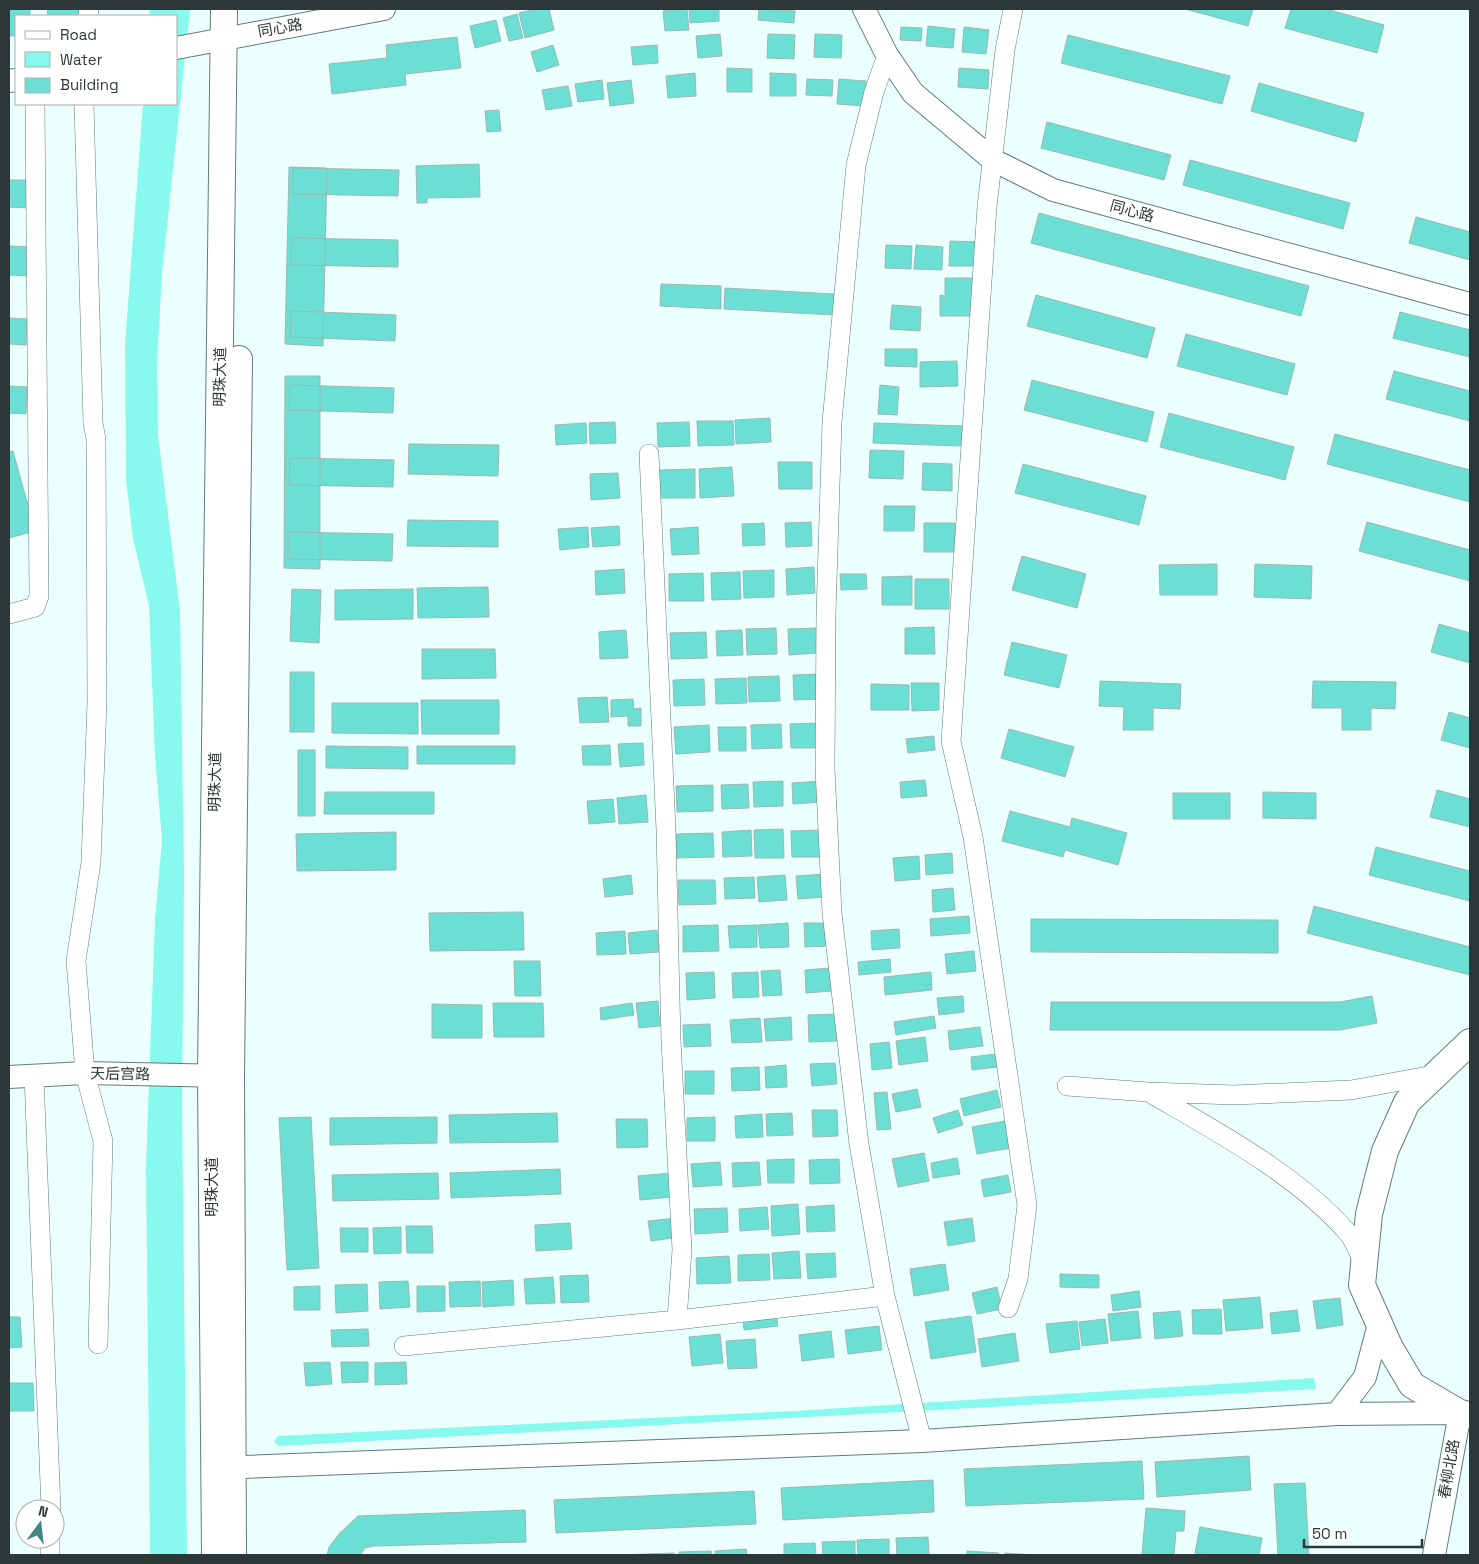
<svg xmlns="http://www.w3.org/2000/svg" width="1479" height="1564" font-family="'Space Grotesk','Noto Sans SC',sans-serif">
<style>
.water{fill:#87f9ef}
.building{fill:#6cdfd5;stroke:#99b8b4}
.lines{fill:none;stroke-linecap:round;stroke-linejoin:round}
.minor-casing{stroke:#607d7a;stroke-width:20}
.tertiary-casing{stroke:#607d7a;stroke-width:24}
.secondary-casing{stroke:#607d7a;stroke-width:28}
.minor{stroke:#fff;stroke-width:19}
.tertiary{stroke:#fff;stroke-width:22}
.secondary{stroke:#fff;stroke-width:26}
.labels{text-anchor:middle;stroke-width:4;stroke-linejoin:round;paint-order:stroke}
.street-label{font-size:15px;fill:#2c3837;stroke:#fff}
</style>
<rect width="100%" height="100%" fill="#ebfffc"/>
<path class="water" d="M 150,9 L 190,9 L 162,273 L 157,362 L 158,436 L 180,611 L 184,877 L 182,1109 L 187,1555 L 150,1555 L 146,1167 L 155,920 L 162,840 L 155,756 L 149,606 L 133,538 L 126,479 L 125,345 L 143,104 L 176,104 L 176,16 L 149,16 Z
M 1314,1378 L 1316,1389 L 279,1446 L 274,1442 L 278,1436 L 795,1411 Z"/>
<path class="building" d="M 9,9 L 30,9 L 30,16 L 16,16 L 16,36 L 9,36 Z
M 48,9 L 79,9 L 79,16 L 47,16 Z
M 536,9 L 549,9 L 554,30 L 525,38 L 519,13 Z
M 687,9 L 689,30 L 665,31 L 663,11 Z
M 689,9 L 719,9 L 719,21 L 690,23 Z
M 759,9 L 795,11 L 794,23 L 758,20 Z
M 1185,9 L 1253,9 L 1248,26 Z
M 1291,9 L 1326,9 L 1384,25 L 1377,53 L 1285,28 Z
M 517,14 L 523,38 L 509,41 L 503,18 Z
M 496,20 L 501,41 L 475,48 L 470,26 Z
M 928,26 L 955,29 L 953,48 L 926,46 Z
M 901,27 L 922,28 L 921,41 L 900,40 Z
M 964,27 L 989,30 L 986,54 L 962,52 Z
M 720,34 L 722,56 L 698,58 L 696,36 Z
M 768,34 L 795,35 L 794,59 L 767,58 Z
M 815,34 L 842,35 L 841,58 L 814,57 Z
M 1068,35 L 1230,76 L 1222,104 L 1061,63 Z
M 457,37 L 461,68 L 405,74 L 406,85 L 332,94 L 329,64 L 387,58 L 386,45 Z
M 553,45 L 559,65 L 537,72 L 531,52 Z
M 657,45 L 658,63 L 633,65 L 631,47 Z
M 727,68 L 752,69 L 752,92 L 727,92 Z
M 959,68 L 989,70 L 988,89 L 958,87 Z
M 695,73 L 696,96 L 668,98 L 666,76 Z
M 770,73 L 796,74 L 796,96 L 770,96 Z
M 807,79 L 833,80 L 832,96 L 806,95 Z
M 839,79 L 866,81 L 864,106 L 837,104 Z
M 602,80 L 604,99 L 578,102 L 575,84 Z
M 631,80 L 634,103 L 610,106 L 607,83 Z
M 1259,83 L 1364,113 L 1356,142 L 1251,111 Z
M 568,86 L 572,106 L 546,110 L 542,90 Z
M 499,110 L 501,131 L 487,132 L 485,111 Z
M 1047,122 L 1171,155 L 1164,180 L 1041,148 Z
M 1190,160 L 1350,203 L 1343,229 L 1183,185 Z
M 479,164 L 480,197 L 427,198 L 427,203 L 417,203 L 416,166 Z
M 289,167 L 327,168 L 323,346 L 285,344 Z
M 293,168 L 399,170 L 398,196 L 293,194 Z
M 9,180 L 30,180 L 29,208 L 9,207 Z
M 1039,213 L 1309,286 L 1301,316 L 1031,243 Z
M 1416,217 L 1470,232 L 1470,260 L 1409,243 Z
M 292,238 L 398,240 L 398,267 L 291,265 Z
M 950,241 L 981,242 L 981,266 L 949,266 Z
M 886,245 L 912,246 L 911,269 L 885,268 Z
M 916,245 L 943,247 L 942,270 L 914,269 Z
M 9,246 L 32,247 L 31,276 L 9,275 Z
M 945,278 L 977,278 L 972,316 L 940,316 L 940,295 L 945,296 Z
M 661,284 L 721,286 L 721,309 L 660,306 Z
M 725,288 L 834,294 L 833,315 L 724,309 Z
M 1036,295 L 1155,328 L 1147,358 L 1027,326 Z
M 892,305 L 921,307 L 920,331 L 890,329 Z
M 291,311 L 396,315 L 395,341 L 290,337 Z
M 1400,312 L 1470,330 L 1470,357 L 1393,338 Z
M 9,318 L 27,319 L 26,345 L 9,344 Z
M 1186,334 L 1295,364 L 1287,395 L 1177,366 Z
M 885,349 L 917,349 L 917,367 L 885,366 Z
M 957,361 L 958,386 L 920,387 L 920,362 Z
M 1394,371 L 1470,391 L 1470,421 L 1386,399 Z
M 285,376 L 320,376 L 320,569 L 284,568 Z
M 1032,380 L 1154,412 L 1147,442 L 1024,410 Z
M 290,385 L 394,388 L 393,413 L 289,410 Z
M 880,385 L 899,387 L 897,415 L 878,414 Z
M 9,386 L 27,387 L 26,414 L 9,413 Z
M 1169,413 L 1294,447 L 1285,480 L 1160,447 Z
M 770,418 L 771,442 L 736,444 L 735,420 Z
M 697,421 L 733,421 L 734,445 L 698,446 Z
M 615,422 L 616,443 L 590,444 L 589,423 Z
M 689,422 L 690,446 L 658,447 L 657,423 Z
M 586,423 L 587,443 L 556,445 L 555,425 Z
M 874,423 L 962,426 L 961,446 L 873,443 Z
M 1335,434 L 1470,470 L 1470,502 L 1327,464 Z
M 409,444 L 499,445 L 498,476 L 408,474 Z
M 870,450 L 904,451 L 903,479 L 869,478 Z
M 13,451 L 35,531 L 9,538 L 9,452 Z
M 290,458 L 394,460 L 393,487 L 289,485 Z
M 778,462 L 812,462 L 812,489 L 779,489 Z
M 923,463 L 952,464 L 952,491 L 922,490 Z
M 1023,464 L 1146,496 L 1139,525 L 1015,493 Z
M 732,467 L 734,496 L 700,498 L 699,469 Z
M 695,469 L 695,498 L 659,498 L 659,470 Z
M 618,473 L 620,498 L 591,500 L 590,474 Z
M 884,506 L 915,506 L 914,531 L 884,531 Z
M 408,520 L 498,521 L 498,547 L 407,546 Z
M 811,522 L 812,546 L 786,547 L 785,523 Z
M 1367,522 L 1470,550 L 1470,581 L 1359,551 Z
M 764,523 L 765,545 L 743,546 L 742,524 Z
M 924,523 L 955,523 L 955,552 L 924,552 Z
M 619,526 L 620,545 L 593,547 L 591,528 Z
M 588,527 L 589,547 L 560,550 L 558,529 Z
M 698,527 L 699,554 L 672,555 L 670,529 Z
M 288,532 L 393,534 L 392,561 L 288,559 Z
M 1022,556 L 1086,574 L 1077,608 L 1012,590 Z
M 1217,564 L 1217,595 L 1160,595 L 1159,565 Z
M 1255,564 L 1312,566 L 1311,599 L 1254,597 Z
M 814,567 L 815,593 L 787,595 L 786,569 Z
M 624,569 L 625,593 L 596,595 L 595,571 Z
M 774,570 L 774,597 L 744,598 L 743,571 Z
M 740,572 L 741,599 L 712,600 L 711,573 Z
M 703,573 L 704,601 L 669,601 L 669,574 Z
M 840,574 L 866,574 L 867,589 L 841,590 Z
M 912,576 L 912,605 L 882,605 L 882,577 Z
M 915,579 L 949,579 L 949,609 L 915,609 Z
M 488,587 L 489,617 L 418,618 L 417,588 Z
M 292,589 L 321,590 L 319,643 L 290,641 Z
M 413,589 L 413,619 L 335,620 L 335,590 Z
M 1439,624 L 1470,633 L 1470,663 L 1431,652 Z
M 934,627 L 935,654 L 905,654 L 905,628 Z
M 776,628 L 777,654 L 747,655 L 746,629 Z
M 816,628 L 817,653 L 789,655 L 788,629 Z
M 626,630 L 628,658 L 600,659 L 599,632 Z
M 742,630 L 743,655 L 717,656 L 716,631 Z
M 706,632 L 707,658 L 671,659 L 670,633 Z
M 1012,642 L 1067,655 L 1059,688 L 1004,675 Z
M 422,649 L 495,649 L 496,678 L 422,679 Z
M 290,672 L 314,672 L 314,732 L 290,732 Z
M 821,674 L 822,699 L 794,700 L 793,675 Z
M 779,676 L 780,701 L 749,702 L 748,677 Z
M 746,678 L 747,703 L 716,704 L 715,679 Z
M 704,679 L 705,705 L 674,706 L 673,680 Z
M 1100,681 L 1181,684 L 1180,709 L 1153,708 L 1153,730 L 1123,730 L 1124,707 L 1099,706 Z
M 1313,681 L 1396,682 L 1395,709 L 1371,708 L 1371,730 L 1342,730 L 1342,708 L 1312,708 Z
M 911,683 L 939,683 L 939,710 L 912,711 Z
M 871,684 L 909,685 L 909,710 L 871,710 Z
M 607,697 L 609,722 L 580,723 L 578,698 Z
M 633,699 L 634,709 L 641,708 L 641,726 L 628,726 L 628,716 L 611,717 L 611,700 Z
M 421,700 L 499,700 L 499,734 L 422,734 Z
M 332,703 L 418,703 L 418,734 L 332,733 Z
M 1449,712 L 1470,718 L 1470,748 L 1441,740 Z
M 822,723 L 823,748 L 791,748 L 790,724 Z
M 781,724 L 782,748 L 752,749 L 751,725 Z
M 709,725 L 710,752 L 676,754 L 674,727 Z
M 718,727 L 746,727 L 746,751 L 719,751 Z
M 1009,729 L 1074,747 L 1065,777 L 1001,758 Z
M 934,736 L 935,750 L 908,753 L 906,739 Z
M 643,743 L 644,765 L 620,767 L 618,744 Z
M 610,745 L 611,765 L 583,765 L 582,746 Z
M 326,746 L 408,747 L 408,769 L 326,768 Z
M 417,746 L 515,746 L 515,764 L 417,764 Z
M 298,750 L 315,750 L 315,816 L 298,816 Z
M 925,780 L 927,796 L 901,798 L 900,782 Z
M 783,781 L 783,806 L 754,807 L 753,782 Z
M 822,781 L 823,802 L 793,804 L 792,783 Z
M 748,784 L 749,808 L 722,809 L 721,785 Z
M 713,785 L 713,811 L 677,812 L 676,786 Z
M 1437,790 L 1470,799 L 1470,827 L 1430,817 Z
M 325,792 L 434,792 L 434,814 L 324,814 Z
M 1263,792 L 1316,793 L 1316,819 L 1263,818 Z
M 1173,793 L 1230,793 L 1230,819 L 1173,819 Z
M 646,795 L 648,822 L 619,824 L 617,798 Z
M 613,799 L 615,822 L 589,824 L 587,801 Z
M 1010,811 L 1070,827 L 1072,818 L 1127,833 L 1118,865 L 1065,850 L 1063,857 L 1002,841 Z
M 783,829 L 784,858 L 755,858 L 754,830 Z
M 751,830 L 752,856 L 723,857 L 722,832 Z
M 822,830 L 823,857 L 792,857 L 791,831 Z
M 396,832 L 396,870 L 297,871 L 296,834 Z
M 713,833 L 714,857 L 676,858 L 676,834 Z
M 1376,847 L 1470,871 L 1470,901 L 1369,875 Z
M 952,853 L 953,873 L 926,875 L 925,855 Z
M 919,856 L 920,879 L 895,881 L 893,858 Z
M 825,874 L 826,897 L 798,899 L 796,876 Z
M 631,875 L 633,894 L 605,897 L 603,879 Z
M 785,875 L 787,900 L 759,902 L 757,877 Z
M 754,877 L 755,898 L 725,899 L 724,878 Z
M 678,880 L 715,880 L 716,904 L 679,905 Z
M 953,888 L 955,910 L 933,912 L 932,890 Z
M 1314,906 L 1470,947 L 1470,975 L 1307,933 Z
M 523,912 L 524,950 L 430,951 L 429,913 Z
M 969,916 L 970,933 L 931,936 L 930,919 Z
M 1031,919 L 1278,920 L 1278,953 L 1031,952 Z
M 788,923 L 789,947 L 760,948 L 758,925 Z
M 804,923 L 828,923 L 829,946 L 805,947 Z
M 718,925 L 719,951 L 683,952 L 683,926 Z
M 757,925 L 757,947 L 730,948 L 728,926 Z
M 899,929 L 900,948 L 872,950 L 871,931 Z
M 657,930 L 659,952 L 630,954 L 628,933 Z
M 625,931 L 626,954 L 597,955 L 596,933 Z
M 974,951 L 976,971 L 947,974 L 945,954 Z
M 890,959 L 891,972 L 859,975 L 858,962 Z
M 514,961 L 540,961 L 541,996 L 515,996 Z
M 830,968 L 832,991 L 806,993 L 805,970 Z
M 780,970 L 782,995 L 763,996 L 761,971 Z
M 714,972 L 715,998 L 687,1000 L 686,973 Z
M 758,972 L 759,997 L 733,998 L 732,973 Z
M 931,972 L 932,990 L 885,995 L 884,977 Z
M 963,996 L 964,1012 L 939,1015 L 937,998 Z
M 1372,996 L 1377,1023 L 1340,1030 L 1050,1030 L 1051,1002 L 1340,1002 Z
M 658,1001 L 660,1026 L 639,1028 L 636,1003 Z
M 493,1003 L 543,1003 L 544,1037 L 494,1037 Z
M 632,1003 L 634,1015 L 601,1020 L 600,1008 Z
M 432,1004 L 482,1005 L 482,1038 L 432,1038 Z
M 835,1014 L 837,1041 L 809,1042 L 808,1015 Z
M 934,1016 L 936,1028 L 896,1035 L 894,1022 Z
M 791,1017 L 792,1040 L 766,1041 L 764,1019 Z
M 760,1018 L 762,1042 L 732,1043 L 730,1020 Z
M 710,1024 L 711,1046 L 684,1047 L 683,1025 Z
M 980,1027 L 983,1046 L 950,1050 L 948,1031 Z
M 925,1037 L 928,1061 L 899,1065 L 896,1041 Z
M 889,1042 L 892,1068 L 872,1070 L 870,1044 Z
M 996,1054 L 998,1067 L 972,1070 L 971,1057 Z
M 835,1063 L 837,1084 L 812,1086 L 810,1064 Z
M 786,1065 L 787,1087 L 766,1088 L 765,1067 Z
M 759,1067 L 760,1090 L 732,1091 L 731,1068 Z
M 685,1071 L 714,1071 L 714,1094 L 685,1094 Z
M 917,1089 L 921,1107 L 896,1112 L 892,1094 Z
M 997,1090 L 1001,1107 L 964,1116 L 960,1099 Z
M 887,1092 L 891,1129 L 877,1130 L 874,1093 Z
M 812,1110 L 837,1110 L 838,1136 L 813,1137 Z
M 958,1110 L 963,1125 L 938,1133 L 933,1118 Z
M 557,1113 L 558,1142 L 450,1143 L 449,1115 Z
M 792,1113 L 793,1135 L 767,1136 L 766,1114 Z
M 762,1114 L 763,1137 L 736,1138 L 735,1116 Z
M 311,1117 L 319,1268 L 287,1270 L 279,1118 Z
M 437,1117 L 437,1143 L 330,1145 L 330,1118 Z
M 715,1117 L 715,1141 L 687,1141 L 687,1118 Z
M 616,1119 L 647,1119 L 648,1147 L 617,1148 Z
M 1005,1121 L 1011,1148 L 977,1154 L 972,1127 Z
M 924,1153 L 929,1181 L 898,1187 L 892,1159 Z
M 957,1158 L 960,1174 L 933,1178 L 931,1163 Z
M 794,1159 L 794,1183 L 768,1183 L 767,1160 Z
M 839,1159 L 840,1183 L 810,1184 L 809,1160 Z
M 720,1162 L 722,1185 L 693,1187 L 691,1164 Z
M 759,1162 L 761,1185 L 733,1187 L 732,1163 Z
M 560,1169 L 561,1194 L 451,1198 L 450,1173 Z
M 438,1173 L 439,1199 L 333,1201 L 332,1175 Z
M 670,1173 L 672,1197 L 640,1200 L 638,1176 Z
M 1008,1175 L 1011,1192 L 984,1197 L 981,1180 Z
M 798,1204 L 800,1234 L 772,1236 L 771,1206 Z
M 834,1205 L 835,1231 L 807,1232 L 806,1207 Z
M 767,1207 L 769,1229 L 740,1231 L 739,1209 Z
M 727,1208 L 728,1232 L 695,1234 L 694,1209 Z
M 677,1218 L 680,1237 L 651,1241 L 648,1221 Z
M 972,1218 L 975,1241 L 948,1246 L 944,1222 Z
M 570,1223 L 572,1249 L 536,1251 L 535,1225 Z
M 406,1226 L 432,1226 L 433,1253 L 407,1253 Z
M 401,1227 L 401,1253 L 374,1254 L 373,1228 Z
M 340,1228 L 368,1228 L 368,1252 L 341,1252 Z
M 799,1251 L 801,1278 L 774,1279 L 772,1253 Z
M 835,1253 L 836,1277 L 808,1279 L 806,1254 Z
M 769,1254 L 770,1280 L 738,1281 L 738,1255 Z
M 729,1256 L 731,1283 L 697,1284 L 696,1258 Z
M 945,1264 L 949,1290 L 914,1296 L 910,1269 Z
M 1060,1274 L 1099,1275 L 1099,1288 L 1060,1287 Z
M 588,1275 L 589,1302 L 561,1303 L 560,1276 Z
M 553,1277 L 555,1303 L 526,1304 L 524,1279 Z
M 513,1280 L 514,1305 L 483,1307 L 482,1282 Z
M 408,1281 L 410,1307 L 380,1309 L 379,1282 Z
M 480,1281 L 481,1306 L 450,1307 L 449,1282 Z
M 367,1284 L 368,1311 L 336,1313 L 335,1285 Z
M 320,1286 L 320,1310 L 294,1310 L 294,1287 Z
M 417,1286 L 445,1286 L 445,1311 L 417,1312 Z
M 997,1287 L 1002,1309 L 977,1314 L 972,1293 Z
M 1139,1291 L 1141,1307 L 1113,1311 L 1111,1295 Z
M 1260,1297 L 1263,1328 L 1226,1331 L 1223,1300 Z
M 1340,1298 L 1343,1325 L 1317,1329 L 1313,1301 Z
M 1221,1309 L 1222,1334 L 1193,1334 L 1192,1310 Z
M 1297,1310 L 1300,1331 L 1272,1334 L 1270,1313 Z
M 1138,1311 L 1141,1338 L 1111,1341 L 1108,1314 Z
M 1180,1311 L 1183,1336 L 1155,1339 L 1153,1313 Z
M 776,1313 L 778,1326 L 744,1330 L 743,1317 Z
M 971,1316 L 976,1352 L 931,1359 L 925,1322 Z
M 9,1317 L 20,1317 L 22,1347 L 9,1348 Z
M 1105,1319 L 1108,1343 L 1082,1346 L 1079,1322 Z
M 1077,1321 L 1080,1349 L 1050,1353 L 1046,1324 Z
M 879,1326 L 882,1350 L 848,1354 L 845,1330 Z
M 368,1329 L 369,1346 L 332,1347 L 331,1330 Z
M 831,1331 L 834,1357 L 802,1361 L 799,1335 Z
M 1015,1333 L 1019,1361 L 982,1367 L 978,1339 Z
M 720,1334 L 723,1363 L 692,1366 L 689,1337 Z
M 755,1339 L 757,1368 L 728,1369 L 726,1341 Z
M 330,1362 L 332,1384 L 306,1386 L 304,1363 Z
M 341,1362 L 368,1362 L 368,1382 L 342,1383 Z
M 406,1362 L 407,1384 L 375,1385 L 375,1363 Z
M 9,1383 L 33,1383 L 34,1411 L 9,1411 Z
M 1249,1456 L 1251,1490 L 1157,1497 L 1155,1462 Z
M 1142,1461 L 1144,1499 L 966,1506 L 964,1469 Z
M 933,1480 L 934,1512 L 783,1520 L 781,1488 Z
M 1305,1483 L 1309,1555 L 1278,1555 L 1274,1484 Z
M 754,1491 L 756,1524 L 556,1533 L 554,1500 Z
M 1146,1508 L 1185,1511 L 1184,1531 L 1176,1531 L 1174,1555 L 1142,1554 Z
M 525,1510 L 526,1542 L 374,1546 L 365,1548 L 360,1555 L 327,1555 L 329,1547 L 340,1533 L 358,1516 Z
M 1200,1527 L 1262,1538 L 1259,1555 L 1208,1555 L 1195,1553 Z
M 928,1537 L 929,1555 L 897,1555 L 896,1538 Z
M 889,1539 L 889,1555 L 858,1555 L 857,1540 Z
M 855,1541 L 855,1555 L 823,1555 L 822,1542 Z
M 815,1543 L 816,1555 L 784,1555 L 784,1544 Z
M 746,1549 L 747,1555 L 715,1555 L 715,1551 Z
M 711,1551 L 712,1555 L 679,1555 L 679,1552 Z
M 967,1551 L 999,1553 L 999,1555 L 967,1555 Z
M 674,1553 L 675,1555 L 619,1555 Z
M 1005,1553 L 1035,1555 L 1005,1555 Z"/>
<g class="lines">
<defs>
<path id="minor" d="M 88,16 L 89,9
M 887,55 L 874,92 L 856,165 L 832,422 L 826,614 L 825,769 L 832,913 L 859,1144 L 885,1296 L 922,1441
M 84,104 L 93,423 L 96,439 L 97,702 L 91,862 L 76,961 L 85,1073 L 103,1141 L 98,1344
M 649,454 L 666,830 L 671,1041 L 682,1250 L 677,1320
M 9,614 L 35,607 L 39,596 L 35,104
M 34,1076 L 51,1509
M 1067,1086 L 1148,1092 L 1234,1095 L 1351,1090 L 1434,1075
M 1152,1094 C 1217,1132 1298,1175 1348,1233 C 1355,1241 1359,1254 1364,1263
M 1008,1308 L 1018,1279 L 1027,1205 L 973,837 L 951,741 L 987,207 L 1005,50 L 1013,9
M 404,1346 L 677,1320 L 885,1296
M 50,1555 L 50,1539"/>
<path id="tertiary" d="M 864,9 L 887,55 L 913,93 L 993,160 L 1053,190 L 1470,304
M 176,48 L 384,9
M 9,81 L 16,80
M 9,1077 L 85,1073 L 228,1076
M 1337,1414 L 1365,1377 L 1379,1324
M 215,1468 L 922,1441 L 1337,1414 L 1460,1413 L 1434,1555"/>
<path id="secondary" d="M 1470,1042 L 1407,1102 L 1385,1151 L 1369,1214 L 1362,1285 L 1390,1348 L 1412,1385 L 1460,1413 L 1470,1415
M 215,1555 L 211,1075 L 224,9
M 233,1555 L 231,1076 L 239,359"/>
</defs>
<use href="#minor" class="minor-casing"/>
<use href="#tertiary" class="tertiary-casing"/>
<use href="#secondary" class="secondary-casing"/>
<use href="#minor" class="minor"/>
<use href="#tertiary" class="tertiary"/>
<use href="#secondary" class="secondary"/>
</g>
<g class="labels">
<g class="street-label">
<text transform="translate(280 28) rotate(-10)" y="5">同心路</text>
<text transform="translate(1132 211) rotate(15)" y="5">同心路</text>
<text transform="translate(220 377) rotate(-89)" y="5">明珠大道</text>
<text transform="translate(215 782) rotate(-89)" y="5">明珠大道</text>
<text transform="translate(120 1074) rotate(1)" y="5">天后宫路</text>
<text transform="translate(212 1187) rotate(-90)" y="5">明珠大道</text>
<text transform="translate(1449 1469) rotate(-80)" y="5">春柳北路</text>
</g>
</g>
<rect width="1479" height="1564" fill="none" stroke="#2c3837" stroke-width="20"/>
<rect x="15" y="15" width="162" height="90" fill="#ffffff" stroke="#abafaf"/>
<rect x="25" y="31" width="25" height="8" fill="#ffffff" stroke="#abafaf"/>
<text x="60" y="40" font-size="15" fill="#2c3837">Road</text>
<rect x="25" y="52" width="25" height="15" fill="#87f9ef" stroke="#abafaf"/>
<text x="60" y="65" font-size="15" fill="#2c3837">Water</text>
<rect x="25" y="78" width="25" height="15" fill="#6cdfd5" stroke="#abafaf"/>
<text x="60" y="90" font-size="15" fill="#2c3837">Building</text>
<g transform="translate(40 1524) rotate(15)"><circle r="24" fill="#ffffff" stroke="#abafaf"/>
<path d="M0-4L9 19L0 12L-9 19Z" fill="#418882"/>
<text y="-8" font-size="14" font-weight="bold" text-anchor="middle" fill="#2c3837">N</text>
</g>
<path d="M1304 1539v8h118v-8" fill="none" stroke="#2c3837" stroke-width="2.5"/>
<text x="1312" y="1539" font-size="15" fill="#2c3837" stroke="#ffffff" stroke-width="4" paint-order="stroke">50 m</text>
</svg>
